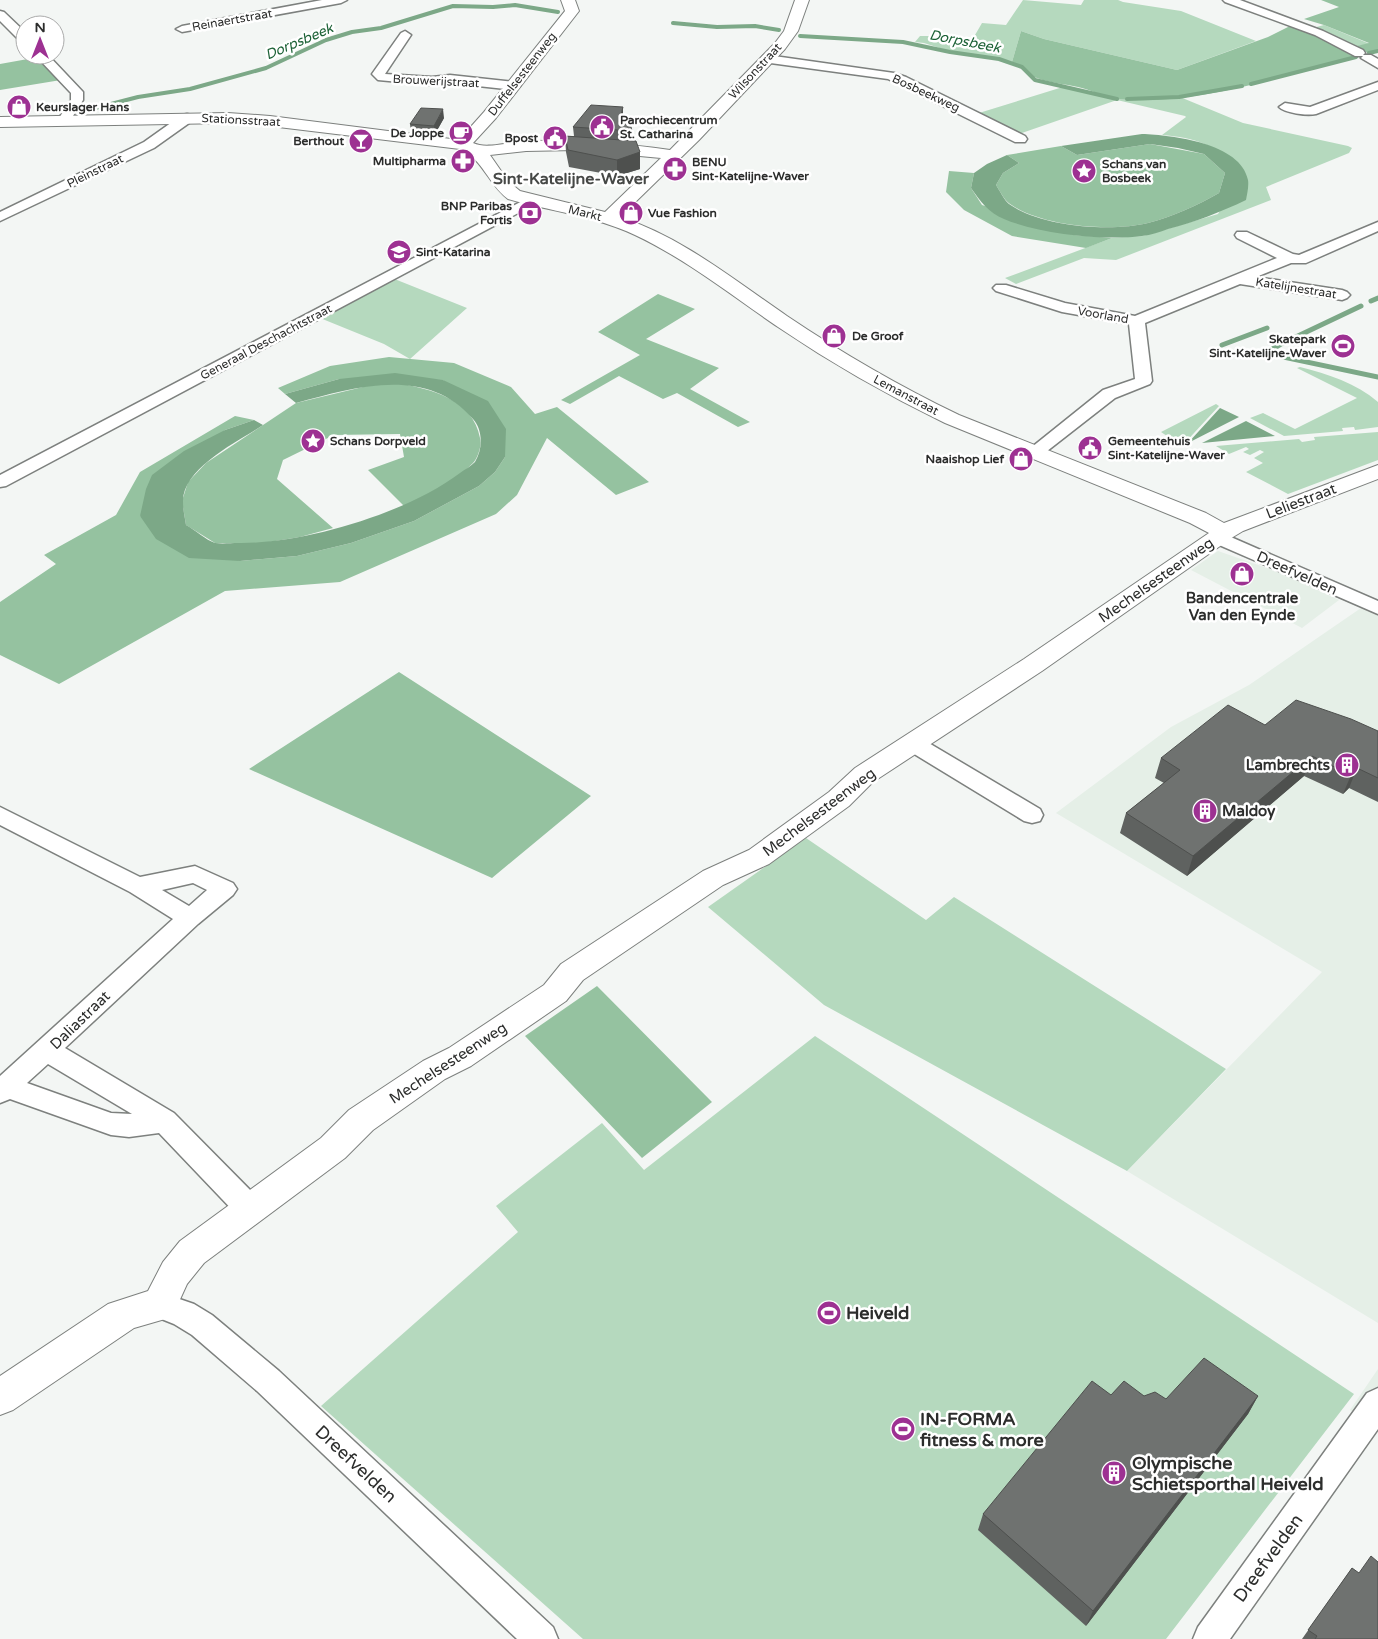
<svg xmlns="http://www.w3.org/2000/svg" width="1378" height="1639" font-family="'Varela Round',sans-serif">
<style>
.built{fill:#e5efe7}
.green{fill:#b5d9be}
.forest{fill:#95c2a0}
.water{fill:#7ca887}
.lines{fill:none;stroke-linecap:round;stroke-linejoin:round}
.stream-far1{stroke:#7ca887;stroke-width:4}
.stream{stroke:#7ca887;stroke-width:5}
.street-casing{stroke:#7d807e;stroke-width:3}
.secondary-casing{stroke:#7d807e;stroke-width:2}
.street{fill:#fff;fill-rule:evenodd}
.secondary{fill:#fff;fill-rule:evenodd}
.wall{fill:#5f6260}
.shaded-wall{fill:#4e504e}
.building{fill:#6f7270;stroke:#4e504e}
.labels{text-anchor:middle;stroke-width:5;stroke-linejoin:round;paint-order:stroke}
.far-street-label{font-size:12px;fill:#2c2d2c;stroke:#fff}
.far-poi-label{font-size:12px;font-weight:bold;fill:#2c2d2c;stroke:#fff;text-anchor:start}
.far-water-label{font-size:14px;font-style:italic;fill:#1d6237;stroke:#fff}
.street-label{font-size:15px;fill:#2c2d2c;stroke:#fff}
.poi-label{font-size:15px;font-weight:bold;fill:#2c2d2c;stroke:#fff}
.far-district-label{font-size:16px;font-weight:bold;fill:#464846;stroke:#fff}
.near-poi-label{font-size:18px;font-weight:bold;fill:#2c2d2c;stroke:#fff;text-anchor:start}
.near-street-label{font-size:18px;fill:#2c2d2c;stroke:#fff}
</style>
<rect width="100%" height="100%" fill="#f3f6f4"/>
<path class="built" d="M 1218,551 L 1281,573 L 1339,600 L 1302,628 L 1191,570 Z
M 1361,608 L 1378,615 L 1378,1323 L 1127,1171 L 1322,972 L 1056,813 L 1171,727 L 1249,685 Z
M 1378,1369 L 1378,1429 L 1350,1410 Z"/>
<path class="green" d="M 1023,0 L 1081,5 L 1084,0 L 1118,0 L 1123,2 L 1181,11 L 1256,41 L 1177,70 L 1044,39 L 1021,31 L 1012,62 L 949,51 L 924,43 L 915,42 L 920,36 C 926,36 935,36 941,38 C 955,45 962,54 978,41 L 975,35 L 982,23 L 1006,25 Z
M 1324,25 L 1370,44 L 1353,47 L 1313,28 Z
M 1066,86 L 1117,99 L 1138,100 L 1180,97 L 1243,123 L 1348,146 L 1352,148 L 1349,153 L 1266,187 L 1271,200 L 1116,260 L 1084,258 L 1016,284 L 1005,278 L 1112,238 L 1143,236 L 1218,214 L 1243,169 C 1220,147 1194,137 1162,135 L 1186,117 L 1185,116 L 1117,100 L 1019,134 L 979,113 Z
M 392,278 L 467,308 L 410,359 L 384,344 L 320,318 Z
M 1300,367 C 1328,374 1356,383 1378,402 L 1378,427 L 1355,430 L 1354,427 L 1342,428 L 1343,431 L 1284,436 L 1250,418 L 1263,413 L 1295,429 L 1357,398 L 1297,368 Z
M 1216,404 L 1219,406 L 1182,446 L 1161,432 Z
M 1378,432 L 1378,460 L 1288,494 L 1246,472 L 1263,463 L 1254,458 L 1264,452 L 1260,450 L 1250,455 L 1243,452 L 1249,449 L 1246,447 L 1229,454 L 1216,446 L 1299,439 L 1302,442 L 1315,440 L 1314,437 Z
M 806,838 L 926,920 L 954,897 L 1226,1069 L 1127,1171 L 824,1005 L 708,907 Z
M 815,1036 L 1354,1394 L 1166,1639 L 583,1639 L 321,1406 L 518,1232 L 496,1206 L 602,1123 L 644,1170 Z"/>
<path class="forest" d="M 1321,0 L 1378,0 L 1378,51 L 1369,53 L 1353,47 L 1369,43 L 1324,25 L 1304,19 L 1339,7 Z
M 1292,25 L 1313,32 L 1356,54 L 1356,57 C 1288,75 1189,107 1118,99 C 1104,97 1091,90 1078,87 C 1065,84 1050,83 1037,78 C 1027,75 1026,67 1012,62 L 1021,31 L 1044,39 L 1177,70 L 1268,37 Z
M 39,57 L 61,80 L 0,90 L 0,64 Z
M 1150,144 L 1204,154 L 1225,173 L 1219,193 C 1198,205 1172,217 1148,223 C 1111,232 1042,227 1010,204 C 1004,200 1000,191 996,185 L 1003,173 L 1019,163 L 1007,155 L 1061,146 L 1077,155 Z
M 949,171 L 974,173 L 971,188 L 982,205 L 1074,235 L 1112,238 L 1086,248 L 1012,236 L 964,210 L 946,192 Z
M 658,294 L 695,309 L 646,339 L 719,368 L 690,389 L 750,422 L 738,427 L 677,393 L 663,399 L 619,376 L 570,404 L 561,400 L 640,355 L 598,332 Z
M 389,357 L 454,363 L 511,387 L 535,414 L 557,407 L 649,482 L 616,495 L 547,438 L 517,495 L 496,514 L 340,582 L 225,591 L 59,684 L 0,655 L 0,602 L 56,564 L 44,555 L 116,515 L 140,472 L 235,416 L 254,420 L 225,430 L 140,516 L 240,561 L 297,556 L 351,543 L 414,521 L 479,486 L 495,472 L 505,457 L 443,380 L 339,379 L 285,394 L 278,388 L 330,366 Z
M 397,383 C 431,389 473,399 480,438 C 482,445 478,458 473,463 C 455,482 427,494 404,506 L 368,470 L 404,457 L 400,434 L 334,435 L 283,460 L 277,479 L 333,528 L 300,537 L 263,543 L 215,543 L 186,525 L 182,501 L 188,482 L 206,463 L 296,403 L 367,386 Z
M 399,672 L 591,796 L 492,878 L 249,769 Z
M 597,986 L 712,1102 L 642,1158 L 525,1036 Z"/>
<path class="water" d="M 1142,134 C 1172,135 1241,143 1248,180 C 1249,186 1247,194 1246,200 C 1221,212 1195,222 1168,229 C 1160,232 1151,235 1142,236 C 1105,241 1039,234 1004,219 C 989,213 980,201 971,188 L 974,173 L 987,164 L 1007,155 L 1019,163 L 1003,173 L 996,185 C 1000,191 1004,200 1009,204 C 1041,227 1111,232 1148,223 C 1172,217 1198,205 1219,193 L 1225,173 L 1204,154 L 1178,148 L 1150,144 L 1077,155 L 1061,146 Z
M 395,373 L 443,380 L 488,401 L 506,429 L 505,457 L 495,472 L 479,486 L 414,521 L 351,543 L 297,556 L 240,561 L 189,558 L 156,539 L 140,516 L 146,489 L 152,475 L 184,451 L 225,430 L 254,420 L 263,425 C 239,441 182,468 183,502 C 183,510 185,518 186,525 C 195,530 206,540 215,543 C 222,544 231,543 238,543 C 304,544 407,513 460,473 C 464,470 471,466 475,462 C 483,449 483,430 473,419 C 427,365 355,387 296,403 L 285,394 L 339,379 Z
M 1220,408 L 1239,417 L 1188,443 Z
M 1246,421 L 1275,436 L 1202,443 Z"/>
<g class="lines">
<path class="stream-far1" d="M 673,23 L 717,27 L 755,26 L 779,30
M 800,36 L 903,42 L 950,52 L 999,59 L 1022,67 L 1035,80 L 1117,99
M 1369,53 L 1378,51
M 1251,84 L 1356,57
M 1127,99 L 1179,97 L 1242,86
M 80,112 L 138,97 L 190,89 L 266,68 L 326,40 L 352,32 L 381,28 L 453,6 L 493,7 L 515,5 L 558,12"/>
<path class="stream" d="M 1371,301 L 1378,298
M 1361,306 L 1281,344 L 1269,351 L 1269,354 L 1378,377
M 1222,345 L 1267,328"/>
<defs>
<path id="street" d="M 322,0 L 347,0 L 341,3 L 182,32 L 176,29 L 182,26 Z
M 1223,0 L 1240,0 L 1323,31 L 1363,50 L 1365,53 L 1363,55 L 1371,55 L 1378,59 L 1378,68 L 1361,58 L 1363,56 L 1355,56 L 1315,35 L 1225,2 Z
M 0,11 L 4,12 L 25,32 L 25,43 L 21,42 L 0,21 Z
M 405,31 L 411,35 L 385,74 L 432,77 L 450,75 L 514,82 L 520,86 L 514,90 L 450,83 L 432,85 L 378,80 L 372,74 L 401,33 Z
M 35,55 L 48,55 L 83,92 L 83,100 L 68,124 L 58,124 L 57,121 L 71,100 L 71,93 Z
M 767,55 L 894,73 L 906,77 L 1025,136 L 1027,139 L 1025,142 L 1015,142 L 888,79 L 763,62 L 761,59 L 763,56 Z
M 1378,82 L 1378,90 L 1316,114 C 1307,116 1285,113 1279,107 L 1285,103 L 1310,107 Z
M 187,114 L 192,115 L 193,118 L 192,121 L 154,148 L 0,221 L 0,212 L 144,142 L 182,115 Z
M 530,197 L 535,198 L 537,201 L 535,204 L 6,486 L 0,487 L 0,475 Z
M 1378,222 L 1378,231 L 1306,263 L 1291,263 L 1256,277 L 1342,290 L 1347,292 L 1350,295 L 1347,298 L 1342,300 L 1240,284 L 1145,323 L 1152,381 L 1150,384 L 1115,398 L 1042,455 L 1036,456 L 1030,455 L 1027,451 L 1103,390 L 1135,379 L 1129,324 L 1062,312 L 996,291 L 993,288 L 996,285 L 1006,285 L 1065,303 L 1135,316 L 1277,258 L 1237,238 L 1235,235 L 1237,232 L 1247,232 L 1293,254 L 1299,255 Z
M 1217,531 L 1378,601 L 1378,614 L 1210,541 L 1208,537 L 1210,533 Z
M 914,737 L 922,739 L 1040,809 L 1043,815 L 1040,821 L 1032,823 L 1024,821 L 906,749 L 903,744 L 906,739 Z
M 0,807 L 140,877 L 195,866 L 233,883 L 237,889 L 233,895 L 198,924 L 65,1048 L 174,1113 L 261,1201 L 265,1210 L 261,1219 L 251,1222 L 241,1219 L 159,1133 L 129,1137 L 111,1135 L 10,1099 L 0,1103 L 0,1076 L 173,919 L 130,892 L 0,825 ZM 193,883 L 207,890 L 189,906 L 162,890 ZM 48,1064 L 132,1114 L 111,1113 L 27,1083 Z
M 159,1292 L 194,1304 L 212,1315 L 279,1371 L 553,1627 L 558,1639 L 517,1639 L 257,1391 L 192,1335 L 174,1324 L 149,1314 L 144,1305 L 149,1296 Z
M 1378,1388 L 1378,1429 L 1230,1639 L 1193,1639 L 1198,1627 L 1367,1393 Z"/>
<path id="secondary" d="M 561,0 L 575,0 L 579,11 L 496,118 L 473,143 C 486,149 504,143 518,142 C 569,138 620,143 670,150 L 775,43 L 784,31 L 795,0 L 809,0 L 798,31 L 785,49 L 699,140 L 620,217 C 682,237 734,280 787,316 C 842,353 899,386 959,415 L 1206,513 L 1224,523 L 1378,465 L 1378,479 L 1243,531 L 1233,537 L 1042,671 L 873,782 L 849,806 L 769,864 L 723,885 L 583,980 L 566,1001 L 471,1066 L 445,1079 L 373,1130 L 345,1158 L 204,1263 L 187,1284 L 172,1317 L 134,1328 L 13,1410 L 0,1415 L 0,1376 L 108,1304 L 148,1291 L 163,1262 L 180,1241 L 321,1138 L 349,1110 L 423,1061 L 449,1048 L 544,985 L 561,964 L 703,871 L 749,850 L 829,792 L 855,768 L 1024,659 L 1209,533 L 1190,523 L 945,423 C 887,395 831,363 778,327 C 731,295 686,259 635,235 C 595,216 550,211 508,199 C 487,183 484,160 460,149 L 270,126 L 228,123 L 0,127 L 0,117 L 228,113 L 270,116 L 459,140 L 484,112 L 565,11 ZM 576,150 L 661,158 L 605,212 L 520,191 L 508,181 L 490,155 L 526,151 Z"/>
</defs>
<use href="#street" class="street-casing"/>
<use href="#secondary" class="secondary-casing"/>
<use href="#street" class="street"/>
<use href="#secondary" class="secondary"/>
</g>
<path class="wall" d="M 444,118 L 435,134 L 411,132 L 410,124 Z
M 623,119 L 622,123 L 632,131 L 632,141 L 640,152 L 640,169 L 617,176 L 569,167 L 566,152 L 565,136 L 574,136 L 573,127 Z
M 1265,725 L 1378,731 L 1378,802 L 1349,788 L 1343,794 L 1304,776 L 1187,876 L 1120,833 L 1126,813 L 1164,783 L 1155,778 L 1161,758 Z
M 1111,1395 L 1144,1396 L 1166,1399 L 1258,1396 L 1248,1414 L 1086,1626 L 978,1530 L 983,1514 Z
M 1352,1568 L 1358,1573 L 1378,1639 L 1302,1639 Z"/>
<path class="shaded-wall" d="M 623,107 L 623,119 L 620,130 L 619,122 Z
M 443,109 L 444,118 L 435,134 L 434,126 Z
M 640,152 L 640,169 L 617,176 L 617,160 Z
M 1312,756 L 1304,776 L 1187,876 L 1193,856 Z
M 1357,768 L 1349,788 L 1343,794 L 1351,775 Z
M 1258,1396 L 1248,1414 L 1086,1626 L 1093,1611 Z"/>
<path class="building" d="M 591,105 L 623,107 L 619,122 L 630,123 L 632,131 L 573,127 Z
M 421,108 L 443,109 L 434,126 L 410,124 Z
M 565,136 L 636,141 L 640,152 L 617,160 L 568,150 Z
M 1296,700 L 1351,719 L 1378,731 L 1378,778 L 1357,768 L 1351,775 L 1312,756 L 1193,856 L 1126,813 L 1180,770 L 1161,758 L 1228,705 L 1265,725 Z
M 1204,1358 L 1258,1396 L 1093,1611 L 983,1514 L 1092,1381 L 1111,1395 L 1124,1381 L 1144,1396 L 1155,1392 L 1166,1399 Z
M 1371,1556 L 1378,1562 L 1378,1639 L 1315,1639 L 1317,1636 L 1308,1630 L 1352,1568 L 1359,1573 Z"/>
<defs>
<symbol id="shop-disc" viewBox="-11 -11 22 22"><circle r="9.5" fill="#9d3192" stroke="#fff"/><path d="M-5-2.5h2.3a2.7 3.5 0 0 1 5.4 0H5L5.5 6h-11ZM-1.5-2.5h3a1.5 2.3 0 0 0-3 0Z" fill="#fff"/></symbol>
<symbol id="civic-disc" viewBox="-11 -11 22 22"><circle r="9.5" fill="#9d3192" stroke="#fff"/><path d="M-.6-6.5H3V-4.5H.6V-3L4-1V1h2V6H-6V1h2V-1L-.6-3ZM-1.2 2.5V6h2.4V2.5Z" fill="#fff"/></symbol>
<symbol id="cafe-disc" viewBox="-11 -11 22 22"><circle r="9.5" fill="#9d3192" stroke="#fff"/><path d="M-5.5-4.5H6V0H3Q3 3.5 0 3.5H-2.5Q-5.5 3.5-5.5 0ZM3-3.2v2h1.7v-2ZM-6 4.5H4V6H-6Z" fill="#fff"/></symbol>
<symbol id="bar-disc" viewBox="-11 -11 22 22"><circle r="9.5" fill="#9d3192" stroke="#fff"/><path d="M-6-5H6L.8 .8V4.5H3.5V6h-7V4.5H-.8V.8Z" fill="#fff"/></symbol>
<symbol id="pharmacy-disc" viewBox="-11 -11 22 22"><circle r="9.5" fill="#9d3192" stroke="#fff"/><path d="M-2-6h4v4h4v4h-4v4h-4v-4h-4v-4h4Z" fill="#fff"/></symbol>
<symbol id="sight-disc" viewBox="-11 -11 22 22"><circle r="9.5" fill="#9d3192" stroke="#fff"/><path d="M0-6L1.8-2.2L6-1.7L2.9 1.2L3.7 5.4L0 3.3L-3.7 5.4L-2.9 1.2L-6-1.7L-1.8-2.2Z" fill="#fff"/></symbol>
<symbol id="bank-disc" viewBox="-11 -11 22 22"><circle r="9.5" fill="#9d3192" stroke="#fff"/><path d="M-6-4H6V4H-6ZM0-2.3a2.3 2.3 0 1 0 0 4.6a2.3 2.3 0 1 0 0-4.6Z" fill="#fff"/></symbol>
<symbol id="school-disc" viewBox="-11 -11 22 22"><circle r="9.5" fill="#9d3192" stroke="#fff"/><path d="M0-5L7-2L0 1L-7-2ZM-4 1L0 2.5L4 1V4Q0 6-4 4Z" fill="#fff"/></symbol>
<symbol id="stadium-disc" viewBox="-11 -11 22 22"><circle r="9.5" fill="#9d3192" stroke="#fff"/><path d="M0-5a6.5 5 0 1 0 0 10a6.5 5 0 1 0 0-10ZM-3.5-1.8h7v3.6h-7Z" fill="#fff"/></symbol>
<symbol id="building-disc" viewBox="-11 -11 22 22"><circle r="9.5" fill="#9d3192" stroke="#fff"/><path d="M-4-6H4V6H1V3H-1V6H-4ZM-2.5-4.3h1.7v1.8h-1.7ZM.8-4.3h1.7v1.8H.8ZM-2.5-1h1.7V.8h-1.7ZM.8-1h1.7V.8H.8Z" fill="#fff"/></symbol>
</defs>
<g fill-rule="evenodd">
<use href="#shop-disc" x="5" y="93" width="28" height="28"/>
<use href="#civic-disc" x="588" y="113" width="28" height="28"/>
<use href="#cafe-disc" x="447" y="119" width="28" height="28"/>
<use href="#civic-disc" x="541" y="124" width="28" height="28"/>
<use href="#bar-disc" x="347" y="127" width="28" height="28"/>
<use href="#pharmacy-disc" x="449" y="147" width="28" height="28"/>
<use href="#pharmacy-disc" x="661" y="155" width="28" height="28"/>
<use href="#sight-disc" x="1070" y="157" width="28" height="28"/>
<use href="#bank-disc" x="516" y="199" width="28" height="28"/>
<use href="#shop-disc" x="617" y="199" width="28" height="28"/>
<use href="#school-disc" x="385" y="238" width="28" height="28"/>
<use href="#shop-disc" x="820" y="322" width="28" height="28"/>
<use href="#stadium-disc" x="1329" y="332" width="28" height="28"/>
<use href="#sight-disc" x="299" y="427" width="28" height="28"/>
<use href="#civic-disc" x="1076" y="434" width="28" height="28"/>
<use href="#shop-disc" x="1007" y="445" width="28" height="28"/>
<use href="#shop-disc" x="1228" y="560" width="28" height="28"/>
<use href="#building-disc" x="1333" y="751" width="28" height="28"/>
<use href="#building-disc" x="1191" y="797" width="28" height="28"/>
<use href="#stadium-disc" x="815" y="1299" width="28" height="28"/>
<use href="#stadium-disc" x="889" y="1415" width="28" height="28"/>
<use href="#building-disc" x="1100" y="1459" width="28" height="28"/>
</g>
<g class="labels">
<g class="far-street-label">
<text transform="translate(232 20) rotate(-10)" y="4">Reinaertstraat</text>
<text transform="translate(755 71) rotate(-47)" y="4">Wilsonstraat</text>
<text transform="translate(522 74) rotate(-52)" y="4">Duffelsesteenweg</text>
<text transform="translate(436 81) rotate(3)" y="4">Brouwerijstraat</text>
<text transform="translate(926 93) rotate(25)" y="4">Bosbeekweg</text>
<text transform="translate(241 120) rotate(3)" y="4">Stationsstraat</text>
<text transform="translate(95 171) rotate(-26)" y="4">Pleinstraat</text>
<text transform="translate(585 213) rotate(14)" y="4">Markt</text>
<text transform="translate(1296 288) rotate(9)" y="4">Katelijnestraat</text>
<text transform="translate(1103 315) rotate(10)" y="4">Voorland</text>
<text transform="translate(266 342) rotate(-28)" y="4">Generaal Deschachtstraat</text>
<text transform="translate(906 395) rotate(28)" y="4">Lemanstraat</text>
</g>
<g class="far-poi-label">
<text x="36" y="111">Keurslager Hans</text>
<text x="620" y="124">Parochiecentrum<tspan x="620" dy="14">St. Catharina</tspan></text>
<text x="444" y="137" text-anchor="end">De Joppe</text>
<text x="538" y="142" text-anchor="end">Bpost</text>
<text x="344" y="145" text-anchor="end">Berthout</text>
<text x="446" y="165" text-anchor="end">Multipharma</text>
<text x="692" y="166">BENU<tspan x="692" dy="14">Sint-Katelijne-Waver</tspan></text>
<text x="1102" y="168">Schans van<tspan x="1102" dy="14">Bosbeek</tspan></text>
<text x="512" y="210" text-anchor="end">BNP Paribas<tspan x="512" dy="14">Fortis</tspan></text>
<text x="648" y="217">Vue Fashion</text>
<text x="416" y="256">Sint-Katarina</text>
<text x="852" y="340">De Groof</text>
<text x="1326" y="343" text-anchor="end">Skatepark<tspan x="1326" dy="14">Sint-Katelijne-Waver</tspan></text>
<text x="330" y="445">Schans Dorpveld</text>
<text x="1108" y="445">Gemeentehuis<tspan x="1108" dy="14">Sint-Katelijne-Waver</tspan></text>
<text x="1004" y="463" text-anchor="end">Naaishop Lief</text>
</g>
<g class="far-water-label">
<text transform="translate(299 41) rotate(-23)" y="5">Dorpsbeek</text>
<text transform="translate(965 41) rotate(11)" y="5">Dorpsbeek</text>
</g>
<g class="street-label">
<text transform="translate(1301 501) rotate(-21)" y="5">Leliestraat</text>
<text transform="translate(1297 573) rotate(24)" y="5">Dreefvelden</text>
<text transform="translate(1156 580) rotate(-35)" y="5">Mechelsesteenweg</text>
<text transform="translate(819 812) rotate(-37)" y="5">Mechelsesteenweg</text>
<text transform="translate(80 1020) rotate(-44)" y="5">Daliastraat</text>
<text transform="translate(448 1063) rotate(-33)" y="5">Mechelsesteenweg</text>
</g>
<g class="poi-label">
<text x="1242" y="603">Bandencentrale<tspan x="1242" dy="17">Van den Eynde</tspan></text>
<text x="1330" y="770" text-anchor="end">Lambrechts</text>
<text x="1222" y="816" text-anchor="start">Maldoy</text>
</g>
<g class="far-district-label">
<text x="571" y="184">Sint-Katelijne-Waver</text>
</g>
<g class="near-poi-label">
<text x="846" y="1319">Heiveld</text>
<text x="920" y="1425">IN-FORMA<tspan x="920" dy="21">fitness &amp; more</tspan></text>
<text x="1132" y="1469">Olympische<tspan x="1132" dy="21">Schietsporthal Heiveld</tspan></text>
</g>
<g class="near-street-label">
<text transform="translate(356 1464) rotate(43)" y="6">Dreefvelden</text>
<text transform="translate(1268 1558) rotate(-54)" y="6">Dreefvelden</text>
</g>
</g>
<g transform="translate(40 40)"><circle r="24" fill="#ffffff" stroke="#ababab"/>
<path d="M0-4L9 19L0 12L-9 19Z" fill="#9d3192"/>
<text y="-8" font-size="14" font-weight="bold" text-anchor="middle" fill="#2c2d2c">N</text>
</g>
</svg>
